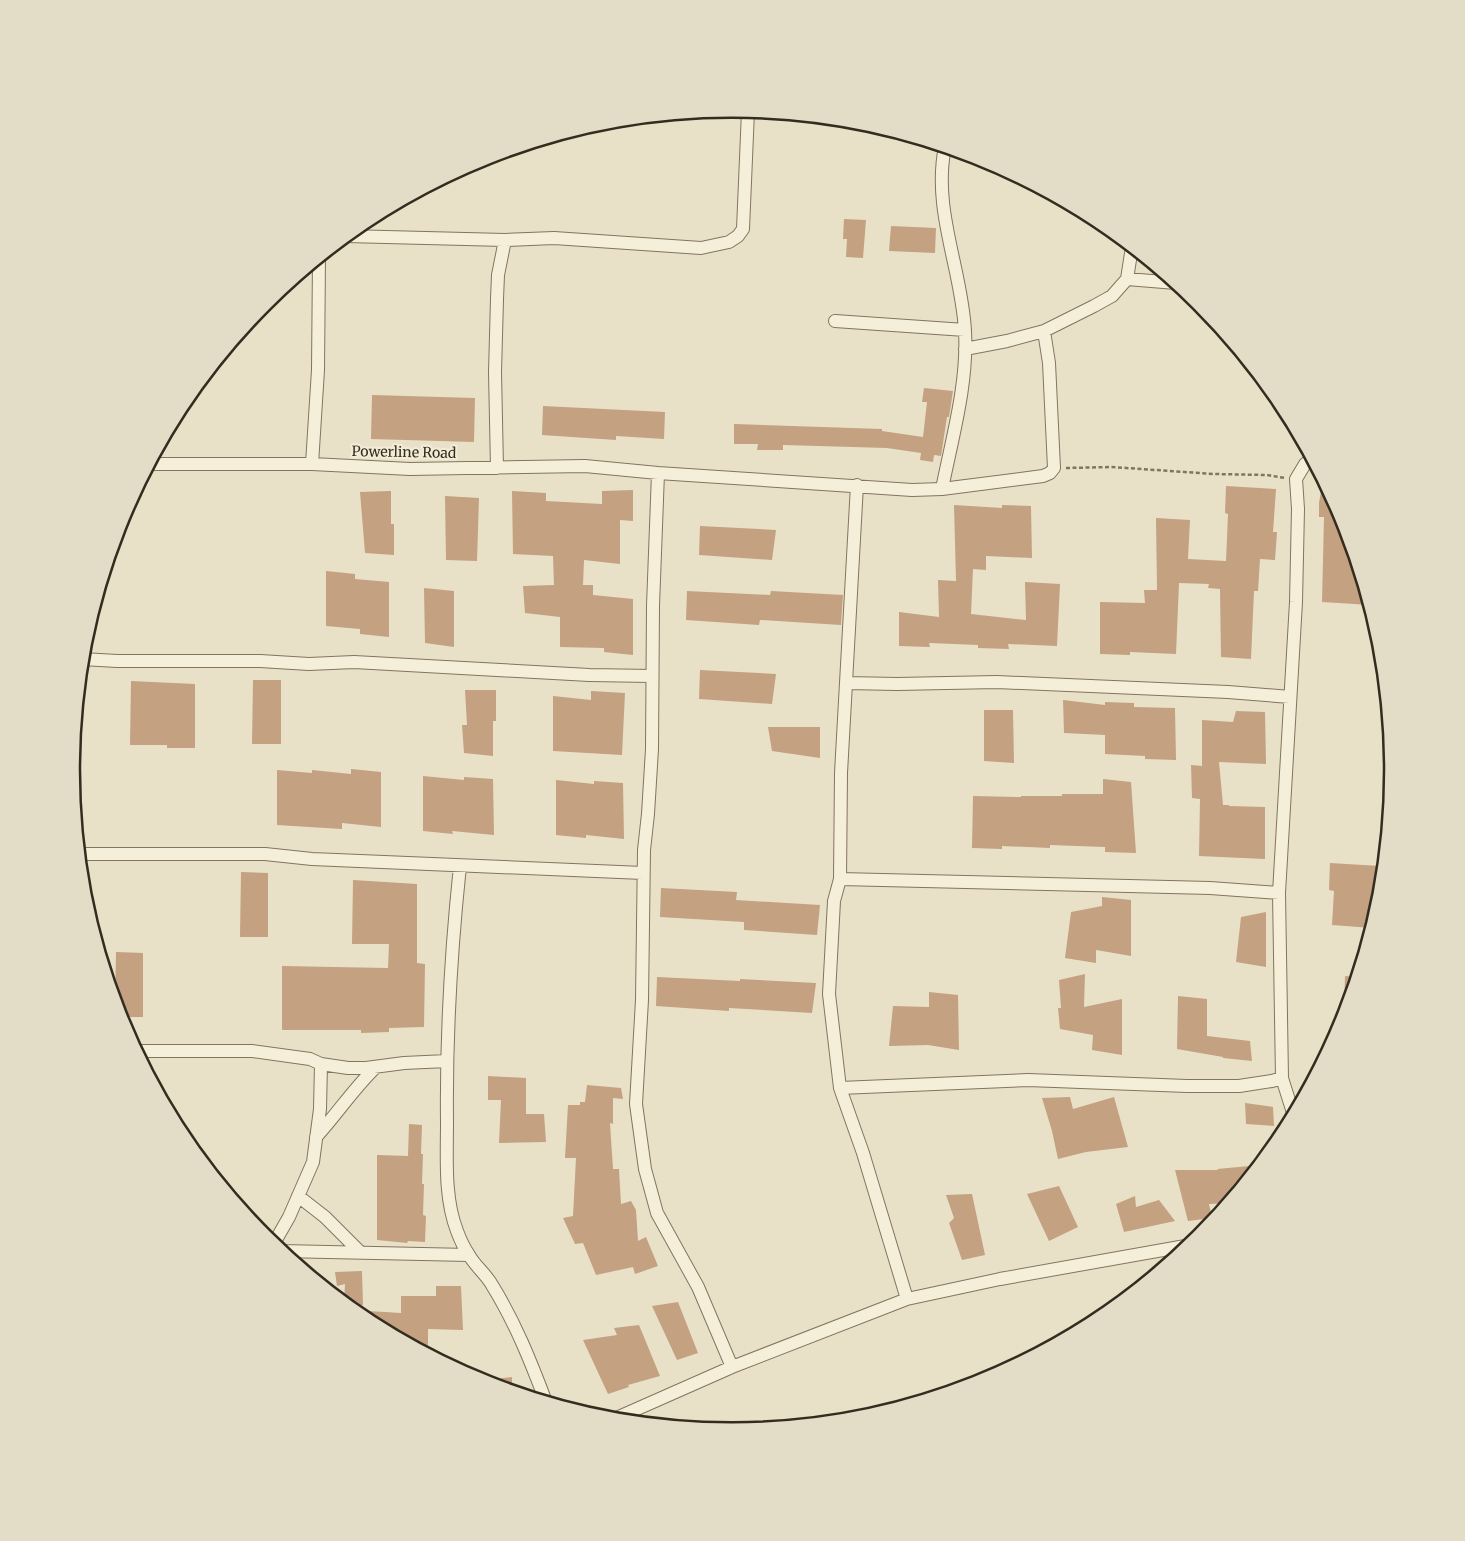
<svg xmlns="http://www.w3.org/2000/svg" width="1465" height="1541" font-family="Merriweather,serif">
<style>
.building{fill:#c3a181}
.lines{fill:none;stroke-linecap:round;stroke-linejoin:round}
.minor-casing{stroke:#83745e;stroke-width:14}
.path{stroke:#83745e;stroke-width:2.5;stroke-dasharray:4 2.5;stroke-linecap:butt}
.minor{stroke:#f5efd9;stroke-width:12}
.labels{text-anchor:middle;stroke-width:4.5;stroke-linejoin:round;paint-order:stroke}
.street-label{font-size:14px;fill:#352c20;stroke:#f2ebd6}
.rim{fill:none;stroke:#352c20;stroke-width:2.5}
</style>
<rect width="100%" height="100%" fill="#e9e1c7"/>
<path class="building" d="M 844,219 L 866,220 L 863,258 L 846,257 L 847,239 L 843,239 Z
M 891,226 L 936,228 L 935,253 L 889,251 Z
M 924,388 L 953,391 L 949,417 L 947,417 L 941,456 L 934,455 L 933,462 L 920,460 L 921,453 L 887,448 L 783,445 L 783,450 L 757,450 L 758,444 L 734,444 L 734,424 L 882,429 L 882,431 L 923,437 L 927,402 L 922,402 Z
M 372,395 L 475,398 L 474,442 L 371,439 Z
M 543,406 L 665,412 L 664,439 L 616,436 L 616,440 L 542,435 Z
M 1226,486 L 1276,489 L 1273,532 L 1277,532 L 1275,560 L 1260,559 L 1258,591 L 1254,591 L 1251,659 L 1221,657 L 1220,589 L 1208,588 L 1209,584 L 1179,583 L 1176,654 L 1130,652 L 1130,655 L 1100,654 L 1100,602 L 1145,603 L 1144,590 L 1157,590 L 1156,518 L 1190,520 L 1188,559 L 1226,561 L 1228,514 L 1225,513 Z
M 633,490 L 633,521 L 620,520 L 620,564 L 584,560 L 583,585 L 593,585 L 593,595 L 633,599 L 633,655 L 604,652 L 604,648 L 560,647 L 560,617 L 525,613 L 523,586 L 554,585 L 553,556 L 513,554 L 512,491 L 546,493 L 546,501 L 602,504 L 602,491 Z
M 391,491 L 391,524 L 394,524 L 394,555 L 365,553 L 360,492 Z
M 1321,491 L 1329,491 L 1344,518 L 1370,605 L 1322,602 L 1324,517 L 1319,517 L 1319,503 Z
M 445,496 L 479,498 L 477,561 L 446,560 Z
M 954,505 L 1002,508 L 1002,505 L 1031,506 L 1032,558 L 986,556 L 986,570 L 973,569 L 971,614 L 1026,620 L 1025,582 L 1060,584 L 1057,646 L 1008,644 L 1009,649 L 978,648 L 978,645 L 929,643 L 930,647 L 899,646 L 899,612 L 939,617 L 938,580 L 956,581 Z
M 700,526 L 776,530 L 772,560 L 699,555 Z
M 326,571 L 355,574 L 355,579 L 389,582 L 389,637 L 360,634 L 360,629 L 326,626 Z
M 424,588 L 454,591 L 454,647 L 425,643 Z
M 687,591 L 770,595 L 771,591 L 843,595 L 841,625 L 760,620 L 759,625 L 686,620 Z
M 700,670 L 776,674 L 772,704 L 699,699 Z
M 253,680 L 281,680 L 281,744 L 252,744 Z
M 131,681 L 195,684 L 195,748 L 167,748 L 167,745 L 130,745 Z
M 465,690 L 496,690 L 496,721 L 493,721 L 493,756 L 464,753 L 462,725 L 467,725 Z
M 591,691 L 625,693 L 622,755 L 553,751 L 553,696 L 591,700 Z
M 1063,700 L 1105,705 L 1105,702 L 1134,703 L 1134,707 L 1175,708 L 1176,760 L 1145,759 L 1145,756 L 1105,754 L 1105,735 L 1064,733 Z
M 984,710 L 1013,710 L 1014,763 L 984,761 Z
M 1236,711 L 1265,712 L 1266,764 L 1219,762 L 1223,805 L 1229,805 L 1229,806 L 1265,807 L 1265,859 L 1199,856 L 1200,799 L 1192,798 L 1191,765 L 1202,766 L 1202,720 L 1233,722 Z
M 768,727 L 820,727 L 820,758 L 772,751 Z
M 351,769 L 381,772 L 381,827 L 342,823 L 342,829 L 277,825 L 277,770 L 312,773 L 312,770 L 351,774 Z
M 423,776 L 464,780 L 464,777 L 493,779 L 494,835 L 452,831 L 453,834 L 423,831 Z
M 1103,779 L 1131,782 L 1136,853 L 1105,852 L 1105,847 L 1050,845 L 1050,848 L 1002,846 L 1002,849 L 972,848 L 973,796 L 1021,797 L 1021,796 L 1062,796 L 1062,794 L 1103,794 Z
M 556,780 L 594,784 L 594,781 L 623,783 L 624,839 L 586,835 L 586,838 L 556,835 Z
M 1330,863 L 1380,866 L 1378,900 L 1381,900 L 1372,928 L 1332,925 L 1334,891 L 1329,890 Z
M 241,872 L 268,873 L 268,937 L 240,937 Z
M 353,880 L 417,884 L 417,963 L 425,964 L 424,1027 L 389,1028 L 389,1032 L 361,1033 L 361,1030 L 282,1030 L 282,966 L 388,968 L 389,944 L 352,944 Z
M 661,888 L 737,892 L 736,900 L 820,905 L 817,935 L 744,930 L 744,922 L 660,917 Z
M 1102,897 L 1131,900 L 1131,956 L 1096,950 L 1096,963 L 1065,958 L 1071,912 L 1102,906 Z
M 1266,912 L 1266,967 L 1236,962 L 1241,917 Z
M 116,952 L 143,953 L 143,1017 L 120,1017 L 115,1002 Z
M 1085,974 L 1084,1007 L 1122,999 L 1122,1055 L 1092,1050 L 1093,1035 L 1060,1029 L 1058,1008 L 1061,1008 L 1059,980 Z
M 1345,976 L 1358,977 L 1348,1010 L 1344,1009 Z
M 657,977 L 740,981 L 740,979 L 816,983 L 812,1013 L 729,1008 L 729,1011 L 656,1006 Z
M 929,992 L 958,995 L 959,1050 L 928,1045 L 889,1046 L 893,1006 L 929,1007 Z
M 1178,996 L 1207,999 L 1207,1036 L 1250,1041 L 1252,1061 L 1223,1058 L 1223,1057 L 1177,1049 Z
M 488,1076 L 526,1078 L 526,1114 L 544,1114 L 546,1142 L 499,1143 L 501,1100 L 488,1100 Z
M 587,1085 L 621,1088 L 623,1099 L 613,1098 L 613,1124 L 610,1123 L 613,1169 L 619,1169 L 621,1204 L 631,1201 L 636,1210 L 638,1241 L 646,1237 L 658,1266 L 635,1274 L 633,1267 L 596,1275 L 583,1243 L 575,1244 L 563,1218 L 573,1216 L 576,1158 L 565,1158 L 568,1105 L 580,1105 L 580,1102 L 585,1102 Z
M 1070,1097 L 1073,1109 L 1114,1097 L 1128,1147 L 1086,1152 L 1058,1159 L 1052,1131 L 1042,1098 Z
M 1245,1103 L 1273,1107 L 1274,1126 L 1246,1124 Z
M 409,1124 L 422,1125 L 421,1154 L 423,1154 L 422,1184 L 424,1184 L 423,1215 L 426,1216 L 425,1242 L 408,1241 L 407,1243 L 377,1240 L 377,1155 L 408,1156 Z
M 1260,1165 L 1229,1203 L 1209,1204 L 1212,1218 L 1188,1221 L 1175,1170 L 1218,1170 L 1217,1169 Z
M 1059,1186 L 1078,1227 L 1049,1241 L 1027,1194 Z
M 972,1194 L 985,1255 L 962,1260 L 949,1223 L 954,1218 L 946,1195 Z
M 1135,1196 L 1136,1207 L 1159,1200 L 1175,1221 L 1124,1232 L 1116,1204 Z
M 362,1271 L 363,1305 L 348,1307 L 344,1303 L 345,1284 L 337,1286 L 335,1272 Z
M 436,1286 L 461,1286 L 463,1330 L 428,1329 L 428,1354 L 365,1320 L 352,1310 L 401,1313 L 401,1296 L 436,1296 Z
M 678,1302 L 698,1353 L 677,1360 L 652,1306 Z
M 639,1325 L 660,1376 L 628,1385 L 629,1387 L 608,1394 L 583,1340 L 617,1335 L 614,1328 Z
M 512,1377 L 512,1391 L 479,1381 Z"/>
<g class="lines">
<defs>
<path id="minor" d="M 346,236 L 505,240 L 554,238 L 701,248 L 729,242 L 738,236 L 743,229 L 748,111
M 1127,279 L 1176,283
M 835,321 L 965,330
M 965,349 L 1007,341 L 1044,331 L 1094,306 L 1112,296 L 1127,279 L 1132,247
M 150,464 L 312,464 L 410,469 L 585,466 L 658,473 L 912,490 L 942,489 L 1043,476 L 1050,473 L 1054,468 L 1049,363 L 1044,331
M 312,464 L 318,370 L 319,259
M 497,468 L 495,372 L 497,299 L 498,275 L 505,240
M 658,473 L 653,606 L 652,749 L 648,814 L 644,850 L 642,1000 L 636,1104 L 645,1169 L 657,1213 L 698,1287 L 732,1367 L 907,1299 L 863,1153 L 840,1088 L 829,994 L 834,901 L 840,879 L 841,773 L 857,485
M 942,489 C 952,438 968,384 965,331 C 962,270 932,209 945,147
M 82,659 L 117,661 L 260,661 L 309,664 L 354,662 L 589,675 L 652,676
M 846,683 L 897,684 L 997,682 L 1228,692 L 1290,697
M 79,854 L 265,854 L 312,859 L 643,873
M 460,866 C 451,951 446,1037 447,1123 C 447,1158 444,1197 457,1231 C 460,1239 464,1248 469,1255 C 475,1266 486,1274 492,1285 C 515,1322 531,1362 546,1402
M 840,879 L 1210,888 L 1279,893
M 136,1051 L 252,1051 L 310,1059 L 321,1064 L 348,1068 L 366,1068 L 404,1063 L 447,1061
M 840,1088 L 1028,1080 L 1187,1086 L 1239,1086 L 1272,1081 L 1282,1078
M 1294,1116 L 1282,1078 L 1279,893 L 1296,602 L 1298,509 L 1296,479 L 1305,464 L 1312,458
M 316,1137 C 337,1114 354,1088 376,1067
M 298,1196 L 325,1217 L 361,1253
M 273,1245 L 289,1217 L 313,1162 L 320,1109 L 321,1064
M 281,1251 L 469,1255
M 907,1299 L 1000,1279 L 1191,1245
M 612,1420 L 732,1367"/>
</defs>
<use href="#minor" class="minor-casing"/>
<path class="path" d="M 1066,468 L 1112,467 L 1214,474 L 1267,475 L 1285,478"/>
<use href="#minor" class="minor"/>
</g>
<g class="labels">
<g class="street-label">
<text transform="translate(404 452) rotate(1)" y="5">Powerline Road</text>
</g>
</g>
<path d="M0 0H1465V1541H0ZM80 770a652 652 0 1 1 1304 0a652 652 0 1 1-1304 0Z" fill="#e3dcc7" fill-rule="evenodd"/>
<path class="rim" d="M80 770a652 652 0 1 1 1304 0a652 652 0 1 1-1304 0Z"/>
</svg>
